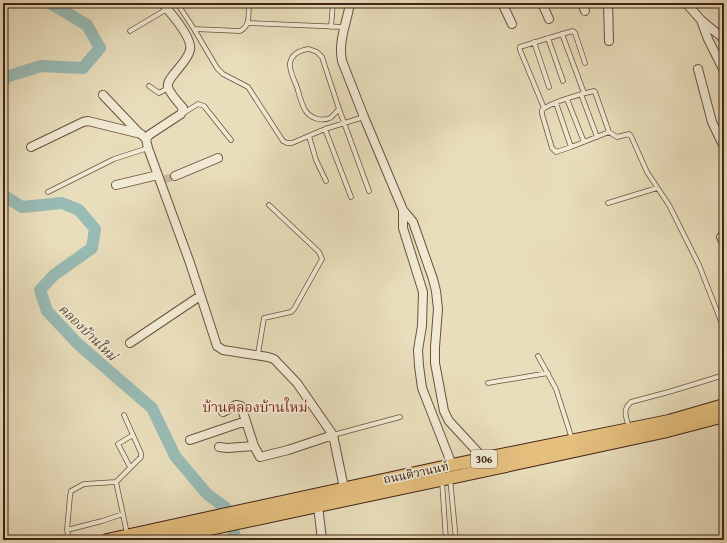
<svg xmlns="http://www.w3.org/2000/svg" width="727" height="543" font-family="'Gentium Book Plus','Noto Serif Thai',serif">
<style>
.lines{fill:none;stroke-linecap:round;stroke-linejoin:round}
.river{stroke:#98bbb5;stroke-width:12}
.minor-tunnel{stroke:#c7b99b;stroke-width:8;stroke-dasharray:8 4;stroke-linecap:butt}
.service-casing{stroke:#6a5240;stroke-width:5.5}
.minor-casing{stroke:#6a5240;stroke-width:10}
.primary-casing{stroke:#402316;stroke-width:14}
.service{stroke:#f1ead3;stroke-width:4}
.minor{stroke:#f1ead3;stroke-width:8}
.primary{stroke:#e4bf7e;stroke-width:12}
.labels{text-anchor:middle;stroke-width:3.5;stroke-linejoin:round;paint-order:stroke}
.shield{fill:#f1ead3;stroke:#755f4f;stroke-width:1}
.shield-label{font-size:11px;font-weight:bold;fill:#402316}
.street-label{font-size:12px;fill:#402316;stroke:#f1ead3}
.water-label{font-size:13px;font-style:italic;fill:#56493e;stroke:#f1ead3}
.quarter-label{font-size:14px;fill:#7a1f14;stroke:#f1ead3}
</style>
<rect width="100%" height="100%" fill="#e9debc"/>
<filter id="stains"><feTurbulence type="fractalNoise" baseFrequency=".005" numOctaves="4"/><feColorMatrix values="0 0 0 0 .2 0 0 0 0 .09 0 0 0 0 .02 0 0 0 .5 -.17"/></filter>
<radialGradient id="worn" r=".72"><stop offset=".6" stop-color="#630" stop-opacity="0"/><stop offset="1" stop-color="#630" stop-opacity=".3"/></radialGradient>
<g class="lines">
<path class="river" d="M 3,82 L 6,77 L 41,66 L 83,68 L 100,48 L 87,25 L 50,3
M 3,195 L 22,207 L 62,203 L 79,210 L 95,229 L 92,248 L 54,275 L 40,290 L 47,311 L 78,344 L 152,408 L 175,456 L 207,494 L 226,508 L 236,540"/>
<path class="minor-tunnel" d="M 163,180 L 175,176"/>
<defs>
<path id="service" d="M 177,3 L 194,29 L 217,68 L 223,74 L 248,87 L 283,141 L 287,143 L 292,143 L 325,129 L 364,117
M 248,23 L 344,27
M 331,27 L 333,3
M 194,29 L 240,31 C 251,26 248,13 249,3
M 130,31 L 167,9
M 548,38 L 563,81
M 534,42 L 549,87
M 309,49 L 317,52 L 322,57 L 339,109 C 336,112 333,116 330,118 C 321,122 310,118 305,110 C 301,103 299,94 297,87 C 294,80 289,70 290,63 C 292,53 301,50 309,49 Z
M 149,86 L 159,93 L 168,88
M 584,93 L 562,34 L 573,31 L 575,33 L 585,63
M 581,94 L 597,137
M 567,99 L 584,142
M 556,103 L 571,147
M 544,108 L 520,50 L 520,47 L 562,34
M 339,109 L 369,191
M 182,114 L 198,104 L 204,106 L 231,140
M 325,129 L 351,197
M 609,132 L 571,147 L 556,152 L 552,148 L 542,114 L 542,110 C 551,102 581,94 594,91 L 595,92 L 609,132 L 617,137 L 629,134 L 631,136 L 647,172 L 669,205 L 699,265 L 724,329
M 309,136 L 316,160 L 326,181
M 48,192 L 114,159 L 148,148
M 608,203 L 657,188
M 258,354 L 264,318 L 291,312 L 294,309 L 322,259 L 319,252 L 269,205
M 538,356 L 556,389 L 572,439
M 488,383 L 548,373
M 629,427 C 626,417 622,410 631,402 L 672,391 L 724,375
M 333,435 L 400,417
M 130,467 L 118,444 L 133,435
M 450,478 L 456,540
M 442,481 L 446,540
M 116,482 L 123,514
M 67,530 L 102,521 L 123,514 L 127,534
M 69,540 L 67,530 L 70,496 L 71,491 L 84,484 L 116,482 L 141,457 L 141,453 L 124,415"/>
<path id="minor" d="M 162,3 C 170,12 193,38 190,50 C 188,59 179,67 174,74 C 171,78 167,82 168,87 C 170,94 178,102 183,108 L 181,114 L 149,135 L 146,139 L 148,148 L 190,263 L 217,346 L 223,350 L 268,357 L 274,359 L 297,383 L 333,435 L 344,488
M 350,3 C 347,23 338,40 342,61 L 364,117 L 403,210 L 413,222 L 433,279 L 436,291 L 438,309 L 435,347 L 435,363 L 444,411 L 449,421 L 484,459
M 502,3 L 512,24
M 542,3 L 549,19
M 582,3 L 585,11
M 608,3 L 609,41
M 686,3 L 701,20 L 724,39
M 701,20 L 708,39 L 724,71
M 698,69 L 712,122 L 724,147
M 103,95 L 140,134
M 31,147 L 83,122 L 88,121 L 141,134 L 146,139
M 175,176 L 218,158
M 116,185 L 158,175
M 403,210 L 403,228 L 423,292 L 422,326 L 418,350 L 419,366 L 422,388 L 452,465
M 721,237 L 724,243
M 130,343 L 200,296
M 223,412 L 236,405 L 241,406 L 254,446
M 190,440 L 246,421
M 219,447 L 227,448 L 254,446 L 260,457 L 288,450 L 333,435
M 318,506 L 322,540"/>
<path id="primary" d="M 107,540 L 452,465 L 669,421 L 724,405
M 158,540 L 510,465 L 663,432 L 724,416"/>
</defs>
<use href="#service" class="service-casing"/>
<use href="#minor" class="minor-casing"/>
<use href="#primary" class="primary-casing"/>
<use href="#service" class="service"/>
<use href="#minor" class="minor"/>
<use href="#primary" class="primary"/>
</g>
<g class="labels">
<rect class="shield" x="471" y="450" width="26" height="18" rx="3"/>
<g class="shield-label">
<text x="484" y="463">306</text>
</g>
<g class="street-label">
<text transform="translate(416 473) rotate(-12)" y="4">ถนนติวานนท์</text>
</g>
<g class="water-label">
<text transform="translate(88 332) rotate(44)" y="5">คลองบ้านใหม่</text>
</g>
<g class="quarter-label">
<text x="255" y="412">บ้านคลองบ้านใหม่</text>
</g>
</g>
<rect width="727" height="543" fill="none" stroke="#e9debc" stroke-width="16"/>
<rect x="4" y="4" width="719" height="535" fill="none" stroke="#402316" stroke-width="2"/>
<rect x="8" y="8" width="711" height="527" fill="none" stroke="#402316"/>
<rect width="100%" height="100%" filter="url(#stains)"/>
<rect width="100%" height="100%" fill="url(#worn)"/>
</svg>
